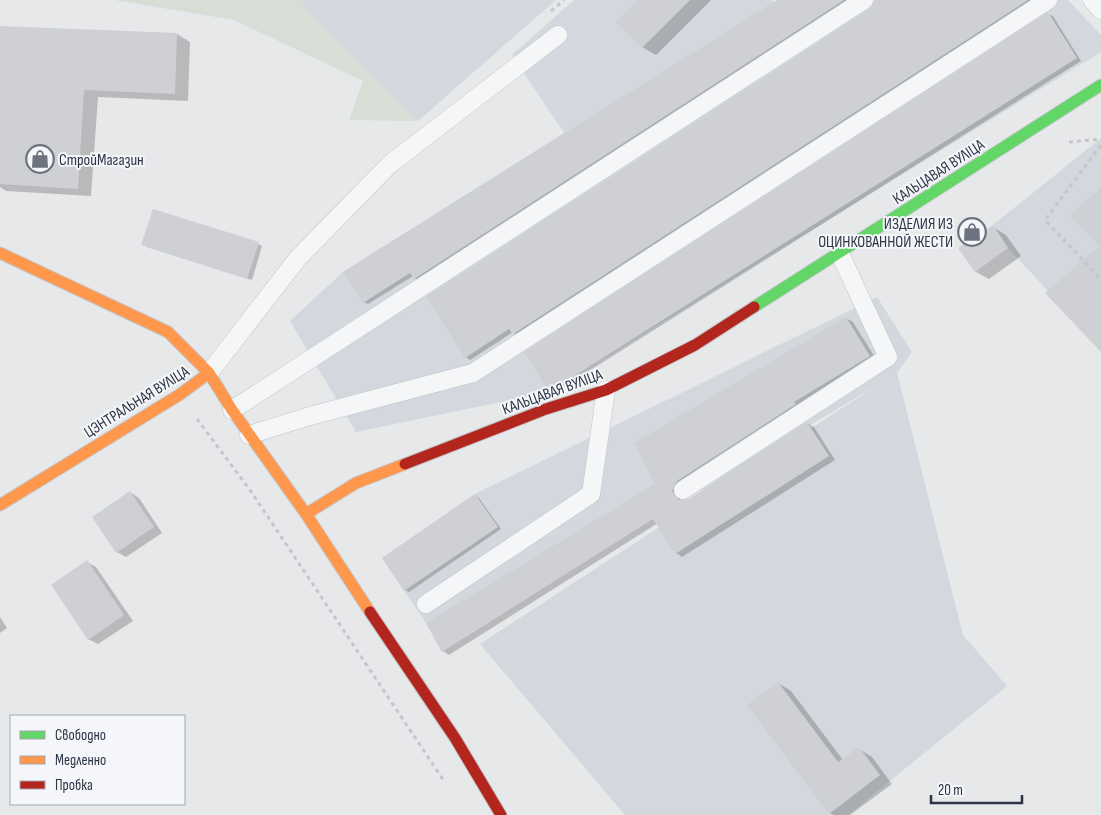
<svg xmlns="http://www.w3.org/2000/svg" width="1101" height="815" font-family="'Sofia Sans Condensed',sans-serif">
<style>
.built{fill:#d4d7dd}
.green{fill:#d6ded6}
.shadow{fill:#0003}
.building{fill:#ced0d3}
.lines{fill:none;stroke-linecap:round;stroke-linejoin:round}
.lane-casing{stroke:#c4c6c8;stroke-width:19}
.fast-casing{stroke:#c4c6c8;stroke-width:13}
.slow-casing{stroke:#c4c6c8;stroke-width:13}
.jam-casing{stroke:#c4c6c8;stroke-width:13}
.path{stroke:#c5c6ca;stroke-width:3;stroke-dasharray:4 4;stroke-linecap:butt}
.lane{stroke:#f5f6f7;stroke-width:18}
.fast{stroke:#63d668;stroke-width:11}
.slow{stroke:#ff974d;stroke-width:11}
.jam{stroke:#b3261e;stroke-width:11}
.labels{text-anchor:middle;stroke-width:4;stroke-linejoin:round;paint-order:stroke}
.poi-label{font-size:16px;fill:#2b3445;stroke:#f4f6f9;text-anchor:start}
.street-label{font-size:16px;fill:#2b3445;stroke:#f4f6f9}
</style>
<rect width="100%" height="100%" fill="#e6e8ea"/>
<path class="built" d="M 303,0 L 556,0 L 418,121 L 303,7 Z
M 574,0 L 772,0 L 774,2 L 777,0 L 1068,0 L 1101,35 L 1101,52 L 549,392 L 356,432 L 290,321 L 343,272 L 564,133 L 512,55 Z
M 1101,138 L 1101,348 L 1008,248 L 993,225 Z
M 877,297 L 912,352 L 897,373 L 963,635 L 1007,686 L 848,815 L 625,815 L 480,644 L 879,384 L 638,528 L 442,652 L 426,623 L 382,558 L 475,494 Z"/>
<path class="green" d="M 114,0 L 303,0 L 303,7 L 418,121 L 349,120 L 363,81 L 234,20 Z"/>
<path class="shadow" d="M 640,0 L 711,0 L 656,55 L 642,47 Z
M 780,0 L 852,0 L 419,281 L 413,276 L 368,304 L 364,302 Z
M 876,0 L 1036,0 L 518,336 L 513,332 L 470,360 L 466,357 L 871,10 Z
M 1048,14 L 1053,16 L 1081,61 L 554,393 L 550,391 Z
M 0,27 L 177,34 L 190,42 L 188,101 L 98,97 L 91,196 L 6,191 L 0,187 Z
M 993,227 L 1006,235 L 1021,256 L 989,279 L 976,272 Z
M 258,244 L 262,246 L 252,280 L 147,247 Z
M 846,318 L 853,322 L 876,359 L 679,489 L 680,501 L 689,500 L 807,423 L 814,427 L 835,460 L 682,557 L 676,553 L 658,523 L 449,655 L 443,651 L 657,485 Z
M 130,492 L 139,498 L 162,533 L 126,557 L 117,552 Z
M 475,495 L 479,498 L 501,529 L 409,592 L 405,590 Z
M 87,562 L 96,567 L 133,621 L 98,644 L 88,639 Z
M 0,617 L 7,628 L 0,633 Z
M 778,683 L 791,691 L 843,760 L 859,749 L 872,757 L 892,784 L 850,815 L 834,815 L 830,813 Z"/>
<path class="building" d="M 639,0 L 690,0 L 642,48 L 616,22 Z
M 777,0 L 844,0 L 414,279 L 410,273 L 363,303 L 343,272 Z
M 875,0 L 1028,0 L 513,334 L 509,329 L 465,358 L 426,297 L 870,9 Z
M 1048,12 L 1077,58 L 549,392 L 524,352 Z
M 0,26 L 177,33 L 175,94 L 84,90 L 78,189 L 0,184 Z
M 1101,187 L 1101,352 L 1045,293 L 1099,246 L 1070,216 Z
M 153,209 L 259,242 L 247,279 L 141,245 Z
M 993,225 L 1008,248 L 975,272 L 958,248 Z
M 846,317 L 870,356 L 794,402 L 796,404 L 677,481 L 672,491 L 679,500 L 689,499 L 807,422 L 829,456 L 675,554 L 653,519 L 442,652 L 426,623 L 655,484 L 634,443 Z
M 130,491 L 154,527 L 116,553 L 92,517 Z
M 475,494 L 498,527 L 404,591 L 382,558 Z
M 87,560 L 124,615 L 88,640 L 51,585 Z
M 778,682 L 838,762 L 859,747 L 880,775 L 829,814 L 747,705 Z"/>
<g class="lines">
<defs>
<path id="lane" d="M 1092,0 L 1101,10
M 209,373 L 298,258 L 390,164 L 558,35
M 232,410 L 864,0
M 249,435 L 310,416 L 473,373 L 1048,0
M 683,490 L 888,357 L 840,254
M 426,604 L 591,494 L 606,390"/>
<path id="fast" d="M 754,307 L 1101,85"/>
<path id="slow" d="M 0,253 L 168,332 L 209,373 L 232,410 L 306,514
M 0,505 L 179,395 L 209,373
M 370,612 L 306,514 L 356,483 L 405,464"/>
<path id="jam" d="M 405,464 L 546,409 L 606,390 L 695,345 L 754,307
M 370,612 L 455,738 L 501,815"/>
</defs>
<use href="#lane" class="lane-casing"/>
<use href="#fast" class="fast-casing"/>
<use href="#slow" class="slow-casing"/>
<use href="#jam" class="jam-casing"/>
<path class="path" d="M 551,11 L 564,0
M 1069,142 L 1101,139
M 1101,145 L 1045,220 L 1101,279
M 197,419 L 250,490 L 444,781"/>
<use href="#lane" class="lane"/>
<use href="#fast" class="fast"/>
<use href="#slow" class="slow"/>
<use href="#jam" class="jam"/>
</g>
<defs>
<symbol id="shop-ring" viewBox="-11 -11 22 22"><circle r="9.5" fill="#f4f6f9" stroke="#6c737f" stroke-width="1.5"/><path d="M-5-2.5h2.3a2.7 3.5 0 0 1 5.4 0H5L5.5 6h-11ZM-1.5-2.5h3a1.5 2.3 0 0 0-3 0Z" fill="#6c737f"/></symbol>
</defs>
<g fill-rule="evenodd">
<use href="#shop-ring" x="24" y="143" width="32" height="32"/>
<use href="#shop-ring" x="956" y="216" width="32" height="32"/>
</g>
<g class="labels">
<g class="poi-label">
<text x="59" y="165">СтройМагазин</text>
<text x="953" y="229" text-anchor="end">ИЗДЕЛИЯ ИЗ<tspan x="953" dy="18">ОЦИНКОВАННОЙ ЖЕСТИ</tspan></text>
</g>
<g class="street-label">
<text transform="translate(938 171) rotate(-33)" y="6">КАЛЬЦАВАЯ ВУЛІЦА</text>
<text transform="translate(552 391) rotate(-20)" y="6">КАЛЬЦАВАЯ ВУЛІЦА</text>
<text transform="translate(136 401) rotate(-32)" y="6">ЦЭНТРАЛЬНАЯ ВУЛІЦА</text>
</g>
</g>
<rect x="10" y="715" width="175" height="90" fill="#f4f6f9" stroke="#a4a8b1"/>
<rect x="20" y="731" width="25" height="8" fill="#63d668" stroke="#a4a8b1"/>
<text x="55" y="740" font-size="15" fill="#2b3445">Свободно</text>
<rect x="20" y="756" width="25" height="8" fill="#ff974d" stroke="#a4a8b1"/>
<text x="55" y="765" font-size="15" fill="#2b3445">Медленно</text>
<rect x="20" y="781" width="25" height="8" fill="#b3261e" stroke="#a4a8b1"/>
<text x="55" y="790" font-size="15" fill="#2b3445">Пробка</text>
<path d="M931 795v8h91v-8" fill="none" stroke="#2b3445" stroke-width="2.5"/>
<text x="938" y="795" font-size="15" fill="#2b3445" stroke="#f4f6f9" stroke-width="4" paint-order="stroke">20 m</text>
</svg>
